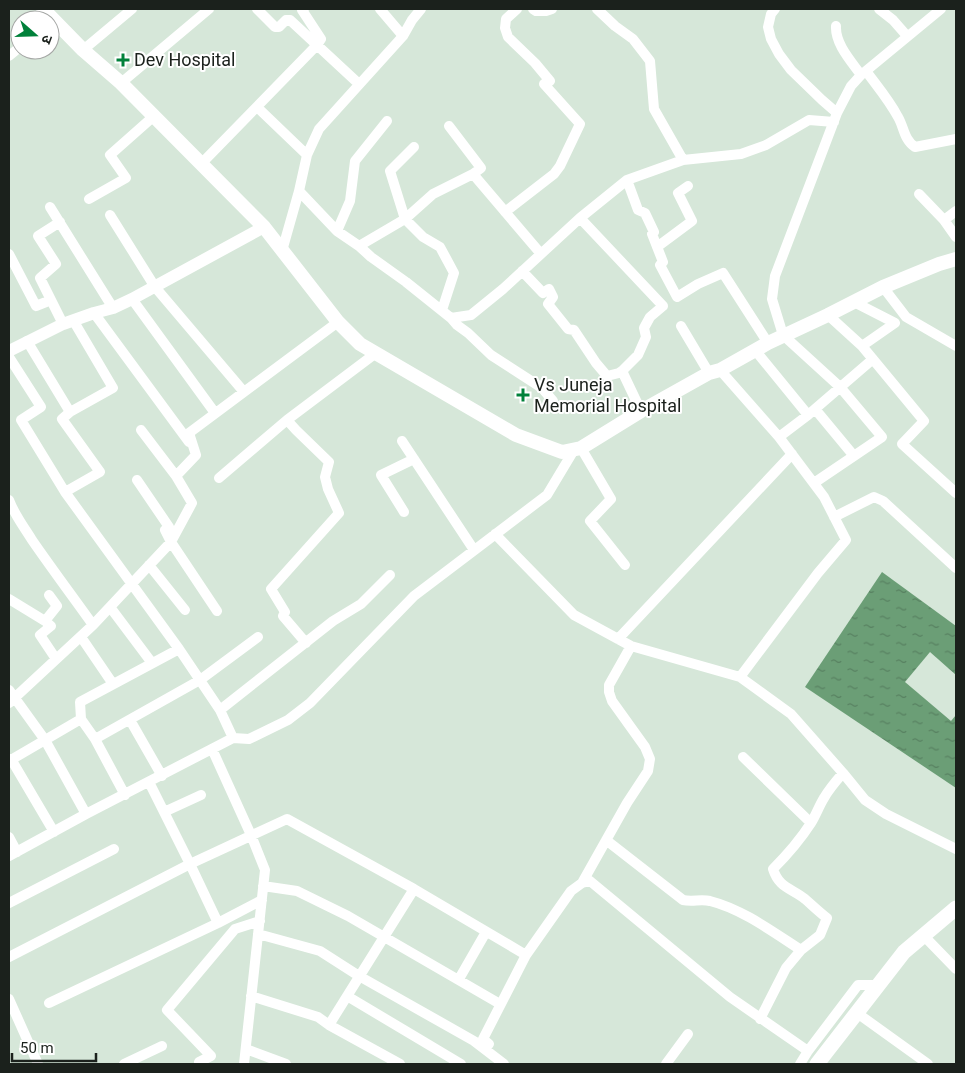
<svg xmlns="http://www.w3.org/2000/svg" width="965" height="1073" font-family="Roboto,'Noto Sans Devanagari',sans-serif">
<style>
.water{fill:url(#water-ripples)}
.pier{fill:#d6e7d9}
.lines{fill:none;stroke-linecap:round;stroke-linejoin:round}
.minor{stroke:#fff;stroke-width:10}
.tertiary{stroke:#fff;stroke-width:12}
.secondary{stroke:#fff;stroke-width:14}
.primary{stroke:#fff;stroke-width:15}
.poi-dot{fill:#01813a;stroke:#fff;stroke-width:2}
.labels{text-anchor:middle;stroke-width:4;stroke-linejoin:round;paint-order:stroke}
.poi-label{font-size:18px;fill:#1b211c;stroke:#fff;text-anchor:start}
</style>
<defs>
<pattern id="water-ripples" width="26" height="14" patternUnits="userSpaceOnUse" patternTransform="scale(1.25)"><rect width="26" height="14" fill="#6b9e76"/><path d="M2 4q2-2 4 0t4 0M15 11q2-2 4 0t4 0" fill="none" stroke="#578060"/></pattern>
</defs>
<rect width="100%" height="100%" fill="#d6e7d9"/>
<path class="water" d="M 882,572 L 956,626 L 956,788 L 805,687 Z"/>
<path class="pier" d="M 930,652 L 956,675 L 956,715 L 951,721 L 905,682 Z"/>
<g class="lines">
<path class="minor" d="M 257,9 L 275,27 L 279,27 L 286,20 L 290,20 L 359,84
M 380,9 L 403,36
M 533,9 L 536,11 L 546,11 L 552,9
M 597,9 L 615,26 L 633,39 L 650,61 L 654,109 L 683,160
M 775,9 L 771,14 L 768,27 L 771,39 L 779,54 L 791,70 L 822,100 L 837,113
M 879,9 L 893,20 L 907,36
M 836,26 C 835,44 851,61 861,75
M 83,50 L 132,9
M 9,56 L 20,47
M 866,71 C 877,86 889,100 898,117 C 904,127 904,140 915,147 L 956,139
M 121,83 L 209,9
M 257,107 L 307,155
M 414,147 L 390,171 L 405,219 L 423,237 L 440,247 L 454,273 L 442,310
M 201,164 L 317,45 L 321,39 L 302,10 L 304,9
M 473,174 L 541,254
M 627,180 L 638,210 L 645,213 L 654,232 L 652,234 L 663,262 L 660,265 L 677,297 L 698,284 L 723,273 L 768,343
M 299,191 L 337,231 L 359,246 L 371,257 L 406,282 L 451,318 L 471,315 L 503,289 L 580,218 L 627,180 L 683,160 L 741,154 L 766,145 L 809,120 L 834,122
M 919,194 L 944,220 L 956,237
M 89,199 L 126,178 L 110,155 L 154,116
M 50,207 L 113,308
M 505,212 L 554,174 L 560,166 L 580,124 L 544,84 L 550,81 L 535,63 L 508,37 L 505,28 L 506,19 L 517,9
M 110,215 L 155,287 L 244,392
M 580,218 L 663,306 L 650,317 L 644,328 L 646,337 L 638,355 L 622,371
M 944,220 L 956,211
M 337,231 L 350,201 L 355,161 L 387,121
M 359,246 L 405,219 L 433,194 L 473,174 L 481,168 L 449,126
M 657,247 L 692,221 L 678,193 L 688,186
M 282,251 L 299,191 L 307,155 L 319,129 L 403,36 L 412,20 L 421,9
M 9,254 L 36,306 L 51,300 L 63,324
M 522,271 L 543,293 L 549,289 L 553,297 L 548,304 L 568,329 L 574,330 L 596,363 L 607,376 L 619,373 L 622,371 L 641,411
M 883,287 L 906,317 L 956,346
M 132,299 L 215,413
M 51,300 L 40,278 L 56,264 L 38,236 L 60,222
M 854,302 L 895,323 L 862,346
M 94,313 L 189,442
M 828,315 L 862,346 L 924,421 L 902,444 L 956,493
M 451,318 L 457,325 L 468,333 L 491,355 L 542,388 L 553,401
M 681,326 L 709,373
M 27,341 L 70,412 L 62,419 L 100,472 L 65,492
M 755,350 L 808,415
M 9,357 L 41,407 L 21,420 L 65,492 L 179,649 L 220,710
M 720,370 L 779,437 L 824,497 L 846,540 L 818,573 L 740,677 L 791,714 L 843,773 L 865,800 L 886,814 L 956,849
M 815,409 L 854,456
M 70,412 L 113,388 L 73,320
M 141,430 L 176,476
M 779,437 L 808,415 L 873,359
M 402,441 L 474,550
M 581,448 L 611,499 L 590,521 L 625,565
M 219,478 L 287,420
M 137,480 L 169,527 L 165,530 L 171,542 L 217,611
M 814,483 L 882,437 L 840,387 L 783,335 L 772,299 L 775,276 L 837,113 L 851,86 L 861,75 L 941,9
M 9,500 C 14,514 24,527 32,540 C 52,569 73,597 93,625
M 404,512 L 381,475 L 414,459
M 834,517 L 874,497 L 883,501 L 956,568
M 495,534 L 574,615 L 631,646 L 740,677
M 149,565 L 185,610
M 49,595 L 57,606 L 45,621 L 51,626 L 40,635 L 56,659
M 9,599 L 45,621
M 110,607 L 152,663
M 81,637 L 113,684
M 618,639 L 792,454
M 306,643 L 283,616 L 285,612 L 271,589 L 339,513 L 328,489 L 325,477 L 329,462 L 296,430 L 287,420 L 376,353
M 9,690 L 45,740 L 86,814
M 9,703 L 93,625 L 171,542 L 192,503 L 176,476 L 196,455 L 189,433 L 338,322
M 130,720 L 162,776
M 233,738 L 220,710 L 333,621 L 361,604 L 390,575
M 95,739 L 200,680 L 258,637
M 212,749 L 251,835 L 265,870 L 244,1064
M 743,757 L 811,823
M 11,759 L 54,832
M 9,761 L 81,719
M 149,782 L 190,864 L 218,923
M 125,795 L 95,739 L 81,719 L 80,702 L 179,649
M 164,812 L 201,795
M 9,837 L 17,852
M 606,840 L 683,900 C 692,902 701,899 710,901 C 742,909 773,932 801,950
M 9,856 L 86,814 L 233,738 L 249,739 L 288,720 L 310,703 L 414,596 L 547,495 L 574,450
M 582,883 L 627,803 L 648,771 L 650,759 L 645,747 L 612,701 L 609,692 L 609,685 L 631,646
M 263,886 L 297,891 L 348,916 L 500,1004
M 9,903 L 114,849
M 258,934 L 320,951 L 359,976 L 474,1041 L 504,1064
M 924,936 L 956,969
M 9,957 L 190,864 L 287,819 L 414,889 L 526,955
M 459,979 L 486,932
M 251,996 L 318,1017 L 329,1025 L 400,1064
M 347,996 L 461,1064
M 9,999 L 38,1064
M 49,1003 L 218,923 L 262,900
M 857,1013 L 928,1064
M 760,1019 L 786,968 L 801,950 L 820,935 L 827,918 C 819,912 812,905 805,899 C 791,888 779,888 773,869 C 787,855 800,840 811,823 C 816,815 819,806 824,798 C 829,789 836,781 843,773
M 329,1025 L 414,889
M 246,1049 L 286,1064
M 485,1049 L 489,1044 L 483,1039 L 526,955 L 571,891 L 582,883 L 590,881 L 730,997 L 808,1051
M 124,1064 L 162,1046
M 200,1064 L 199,1062 L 211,1056 L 167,1010 L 235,929 L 260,921
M 666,1064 L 688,1034
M 800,1064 L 808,1051 L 858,985 L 879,985"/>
<path class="tertiary" d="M 9,351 L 63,324 L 94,313 L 113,308 L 132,299 L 264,227"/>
<path class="secondary" d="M 43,9 L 83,50 L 121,83 L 264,227 L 338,322 L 360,344 L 516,435 L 562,452 L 581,448 L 641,411 L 709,373 L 720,370 L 768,343 L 828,315 L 883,287 L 939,264 L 956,259"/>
<path class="primary" d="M 817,1064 L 904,952 L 956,908"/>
</g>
<g class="poi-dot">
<path d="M120.5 52.5h5v5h5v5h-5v5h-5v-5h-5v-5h5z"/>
<path d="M520.5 387.5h5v5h5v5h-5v5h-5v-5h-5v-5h5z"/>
</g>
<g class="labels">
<g class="poi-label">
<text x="134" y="66">Dev Hospital</text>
<text x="534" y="391">Vs Juneja<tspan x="534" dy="21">Memorial Hospital</tspan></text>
</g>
</g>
<rect width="965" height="1073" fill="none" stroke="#1b211c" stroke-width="20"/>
<g transform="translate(35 35) rotate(110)"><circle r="24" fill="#ffffff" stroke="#a4a6a4"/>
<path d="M0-4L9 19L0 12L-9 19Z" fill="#01813a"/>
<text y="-8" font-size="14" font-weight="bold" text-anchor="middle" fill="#1b211c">उ</text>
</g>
<path d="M12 1053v8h84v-8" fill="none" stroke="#1b211c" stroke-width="2.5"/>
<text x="20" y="1053" font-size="15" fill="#1b211c" stroke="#ffffff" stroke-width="4" paint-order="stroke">50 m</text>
</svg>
